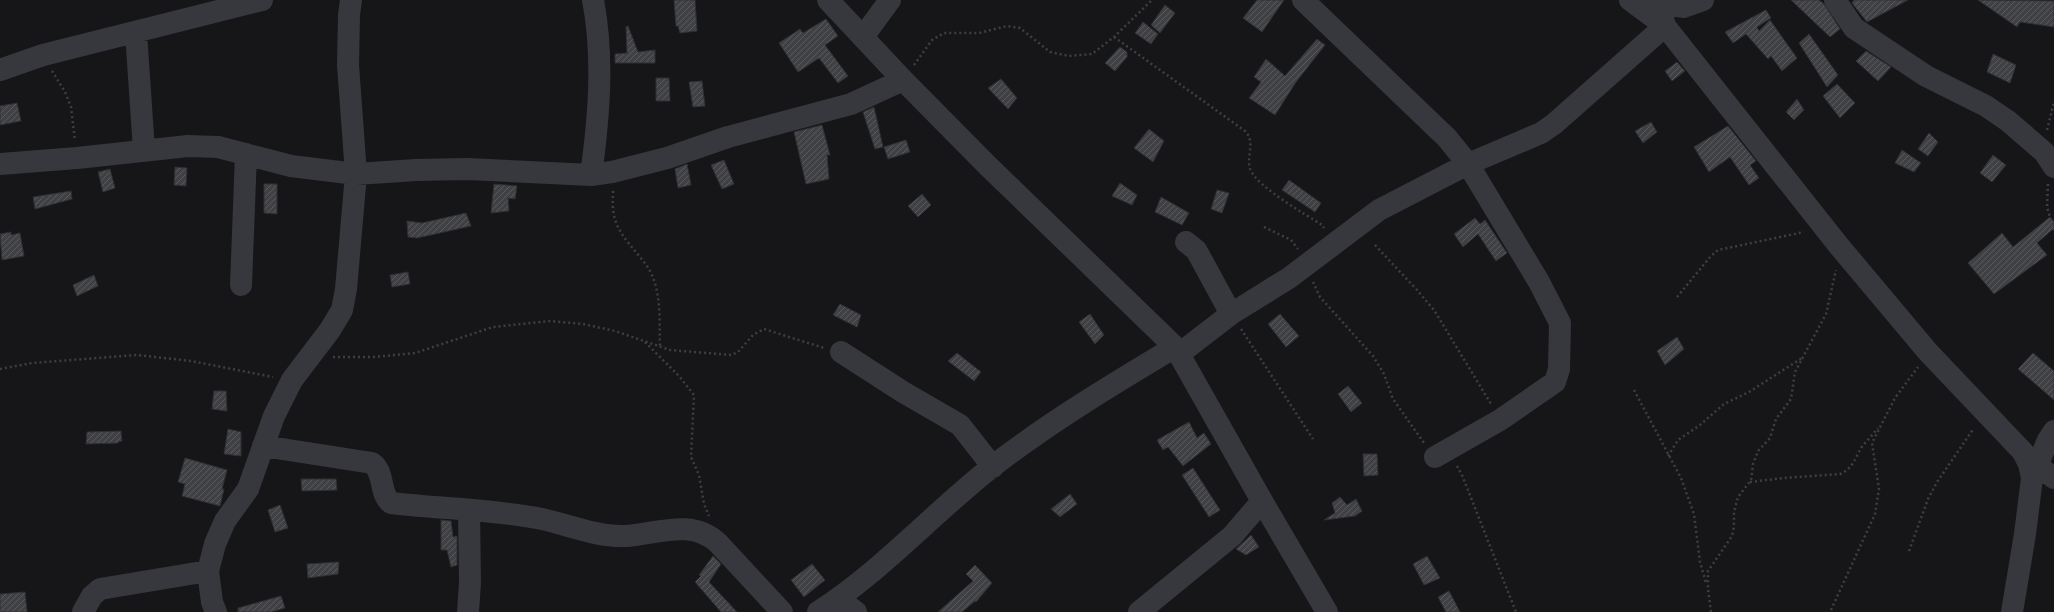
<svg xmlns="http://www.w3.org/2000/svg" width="2054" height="612" font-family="Signika,sans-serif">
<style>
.building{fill:url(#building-hatch);stroke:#303034}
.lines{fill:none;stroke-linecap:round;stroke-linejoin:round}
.path{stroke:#3d3f44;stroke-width:2.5;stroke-dasharray:2 3;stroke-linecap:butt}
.minor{stroke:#37383d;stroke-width:22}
</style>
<defs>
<pattern id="building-hatch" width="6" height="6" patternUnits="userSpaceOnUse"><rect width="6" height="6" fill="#404145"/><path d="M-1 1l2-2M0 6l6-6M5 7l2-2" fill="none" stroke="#595a5e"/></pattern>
</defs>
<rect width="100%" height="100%" fill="#161618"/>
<path class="building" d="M 674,0 L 695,0 L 697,31 L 680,33 L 678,26 L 676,26 Z
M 1257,0 L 1284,0 L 1262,32 L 1243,18 Z
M 1791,0 L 1819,0 L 1824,4 L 1840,29 L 1830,37 Z
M 1854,0 L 1908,0 L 1867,22 L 1852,3 Z
M 1978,0 L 2054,1 L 2054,27 L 2020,22 L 2017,27 Z
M 1165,5 L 1175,13 L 1160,33 L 1151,25 Z
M 1766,10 L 1771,18 L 1757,27 L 1759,31 L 1770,20 L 1797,58 L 1782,71 L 1771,56 L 1768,59 L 1746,34 L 1733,43 L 1725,32 Z
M 826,19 L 838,36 L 825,45 L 848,76 L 838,83 L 819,58 L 798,72 L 779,43 L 800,29 L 803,33 Z
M 1143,22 L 1158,34 L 1151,44 L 1135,33 Z
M 628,26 L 638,52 L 655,50 L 655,63 L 615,63 L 615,54 L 627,53 L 626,27 Z
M 1809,34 L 1838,75 L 1827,87 L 1799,43 Z
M 1317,39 L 1325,45 L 1296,82 L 1275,115 L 1249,98 L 1261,82 L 1254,77 L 1266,59 L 1285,76 Z
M 1120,47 L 1127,52 L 1127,57 L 1115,71 L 1105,63 Z
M 1866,51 L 1891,67 L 1878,81 L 1856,61 Z
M 1993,54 L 2016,65 L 2010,83 L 1987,72 Z
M 1677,62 L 1685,71 L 1672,81 L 1665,71 Z
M 656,78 L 669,78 L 670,101 L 656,101 Z
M 1001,79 L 1017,98 L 1008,109 L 988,88 Z
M 702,81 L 705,106 L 693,107 L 689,82 Z
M 1837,84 L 1855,103 L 1840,118 L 1823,96 Z
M 1797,99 L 1804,110 L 1794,120 L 1786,112 Z
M 17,103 L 21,121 L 0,125 L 0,106 Z
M 874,107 L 883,147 L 875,149 L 863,112 Z
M 1651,122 L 1657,132 L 1643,143 L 1635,131 Z
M 822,125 L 830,155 L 827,155 L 829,179 L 806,184 L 794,132 Z
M 1728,126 L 1756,161 L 1750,165 L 1759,178 L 1749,185 L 1730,157 L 1709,172 L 1694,147 Z
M 1149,129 L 1164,141 L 1153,162 L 1134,148 Z
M 1929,133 L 1938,142 L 1928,156 L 1918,149 Z
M 906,140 L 910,152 L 888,159 L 884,147 Z
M 1902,150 L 1921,163 L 1914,172 L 1895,163 Z
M 1993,155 L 2006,165 L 1992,182 L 1980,173 Z
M 724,160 L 734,184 L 722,189 L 711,165 Z
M 687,164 L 691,185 L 678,188 L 675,169 Z
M 175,167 L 187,168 L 186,186 L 174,185 Z
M 110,169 L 115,188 L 103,192 L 98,172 Z
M 1289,180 L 1321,203 L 1315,212 L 1282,190 Z
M 1120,183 L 1137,195 L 1132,205 L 1112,196 Z
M 264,184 L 277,184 L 277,214 L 264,213 Z
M 494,184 L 517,186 L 515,199 L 508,198 L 509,211 L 491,213 Z
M 1217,190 L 1229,193 L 1222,213 L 1211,209 Z
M 71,191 L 72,199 L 35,209 L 33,197 Z
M 922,194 L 931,205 L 918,217 L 908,206 Z
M 1161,197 L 1189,213 L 1182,225 L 1155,212 Z
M 466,213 L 471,226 L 417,238 L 408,237 L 407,221 L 422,223 Z
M 2050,217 L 2054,222 L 2054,228 L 2037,243 L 2047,255 L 1994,294 L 1968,263 L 2002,233 L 2013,247 Z
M 1475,218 L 1480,224 L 1485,220 L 1507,253 L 1496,261 L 1478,234 L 1463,247 L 1454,234 Z
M 11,232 L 11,235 L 20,233 L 24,256 L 2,260 L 0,234 Z
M 408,272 L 410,284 L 392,287 L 390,275 Z
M 94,275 L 98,286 L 77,296 L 73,285 Z
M 840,304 L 861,315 L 857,327 L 833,315 Z
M 1090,314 L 1104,335 L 1095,344 L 1079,322 Z
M 1280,314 L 1299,336 L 1286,347 L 1268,324 Z
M 1677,337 L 1684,349 L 1665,365 L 1657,351 Z
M 957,353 L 981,372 L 974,381 L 948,361 Z
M 2033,353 L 2054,371 L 2054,400 L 2018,369 Z
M 1348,386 L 1362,403 L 1351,412 L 1338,394 Z
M 214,391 L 226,391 L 227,411 L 212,409 Z
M 1189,422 L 1197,438 L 1204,433 L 1211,444 L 1183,466 L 1168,447 L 1163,450 L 1157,440 Z
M 228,429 L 241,432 L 241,456 L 224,454 Z
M 121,431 L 122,441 L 118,442 L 118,443 L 86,444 L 87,432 Z
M 1363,454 L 1377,454 L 1378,475 L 1364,476 Z
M 185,458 L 227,470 L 222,489 L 224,489 L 220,506 L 182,496 L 185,484 L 178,482 Z
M 1193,468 L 1220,510 L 1209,517 L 1182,475 Z
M 301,479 L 336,479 L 337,490 L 302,491 Z
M 1070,494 L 1077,504 L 1060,517 L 1051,509 Z
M 1340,497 L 1347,505 L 1356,499 L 1362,511 L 1355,516 L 1324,520 L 1335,513 L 1332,503 Z
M 280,505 L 288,528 L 275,532 L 268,510 Z
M 441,520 L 451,521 L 453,537 L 457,536 L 457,565 L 451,567 L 447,550 L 441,550 Z
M 1251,535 L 1259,547 L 1246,555 L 1236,549 Z
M 713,556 L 721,564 L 709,582 L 737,612 L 721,612 L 695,582 L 701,576 L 699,575 Z
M 1427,556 L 1440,578 L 1424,585 L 1413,564 Z
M 339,562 L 338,574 L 308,578 L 307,564 Z
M 812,564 L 825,580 L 804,597 L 791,580 Z
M 975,565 L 992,583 L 976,602 L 975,601 L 962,612 L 938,612 L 973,581 L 966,574 Z
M 1449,591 L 1460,612 L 1446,612 L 1438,597 Z
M 25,592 L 27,612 L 0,612 L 0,594 Z
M 281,596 L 285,608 L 271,612 L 238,612 L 238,608 Z"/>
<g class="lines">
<path class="path" d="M 1114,37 L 1245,131 C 1256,142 1246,156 1250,169 C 1258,188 1304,213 1322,225 L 1324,228
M 914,65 L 932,40 L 944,33 L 979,33 L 1007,26 L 1020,28 L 1050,52 L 1069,56 L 1092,54 L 1114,37 L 1152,0
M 52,71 L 65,92 L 71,107 L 75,141
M 2047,130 L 2054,102
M 2048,184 L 2047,207 L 2054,231
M 613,191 C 613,199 612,207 614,215 C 618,237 639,252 650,271 C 662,294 659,322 660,346
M 1264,227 L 1291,240 L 1298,249
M 1375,245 L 1417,290 L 1434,310 L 1491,404
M 1313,282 L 1320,297 L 1373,356 L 1384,374 L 1393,399 L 1424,443
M 1677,297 L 1711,256 L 1718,250 L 1804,232
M 1241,329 L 1313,439
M 645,342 L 679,376 L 694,395 L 691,457 L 699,475 L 704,504 L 709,516
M 333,357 L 374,357 L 415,353 L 493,327 L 550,321 L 583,324 L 615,331 L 670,350 L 731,355 L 738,352 L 753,335 L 764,329 L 824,348
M 0,369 L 32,363 L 137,355 L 191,361 L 273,377
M 1634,390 L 1681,478 L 1694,514 L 1700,562 L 1706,583
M 1668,456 L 1678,440 L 1700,425 L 1724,404 L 1749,392 L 1802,358
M 1457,466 L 1462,475 L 1516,612
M 1750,482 L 1784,478 L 1840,474 C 1854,468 1855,457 1863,445 C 1868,440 1873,434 1878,428
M 1909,551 L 1928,499 L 1937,482 L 1974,428
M 1831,610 L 1875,514 L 1879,489 L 1872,443 L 1895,398 L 1918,367
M 1711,612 L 1708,589 L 1708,571 L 1732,536 L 1734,527 L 1734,512 L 1738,497 L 1751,480 L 1753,464 L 1758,451 L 1770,438 L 1776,419 L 1791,399 L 1795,372 L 1826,314 L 1836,270"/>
<path class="minor" d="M 828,0 L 903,80 L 988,166 L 1175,347 L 1262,501 L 1327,612
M 1303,0 L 1447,138 L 1468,164 L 1539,282 L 1560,323 L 1559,369 L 1555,382 L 1500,420 L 1435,457
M 1630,0 L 1665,26 L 1839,246 L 1928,352 L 2023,452 L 2029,464 L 2032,478 L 2025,534 L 2012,612
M 1835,0 L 1854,28 L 1926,76 L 1986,106 L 2008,121 L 2044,152 L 2054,167
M 1658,3 L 1683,7 L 1703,0
M 136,33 L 144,150
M 863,37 L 890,0
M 0,70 L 43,55 L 262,0
M 0,164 L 77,158 L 188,146 L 218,147 L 291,166 L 356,174 L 416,170 L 468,169 L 591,175 L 612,172 L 667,158 L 728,137 L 851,104 L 903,80
M 591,175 C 599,117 604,58 593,0
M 1186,242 L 1196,250 L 1200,257 L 1231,314
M 241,285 L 246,154
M 841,352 L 903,392 L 960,425 L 993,467
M 1179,354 L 1231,314 L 1289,278 L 1379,210 L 1468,164 L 1541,133 L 1554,124 L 1665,26 L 1658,0
M 263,446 L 372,463 C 385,472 379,494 391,503 C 441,509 493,509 542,519 C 569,525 597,537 625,536 C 658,534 691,518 718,543 L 782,612
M 2037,465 L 2054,478
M 2032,478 L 2048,440 L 2054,431
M 839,599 L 856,612
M 83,612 L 92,596 L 100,589 L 208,571
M 216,612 L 212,602 L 208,571 L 215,544 L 225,521 L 248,489 L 274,416 L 292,380 L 330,330 L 342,310 L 346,289 L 356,174 L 348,65 L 349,15 L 351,0
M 468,612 L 470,583 L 469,510
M 818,612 C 883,570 933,513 993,466 C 1050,422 1113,384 1175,347
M 1139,612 L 1232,536 L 1262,501"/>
</g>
</svg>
